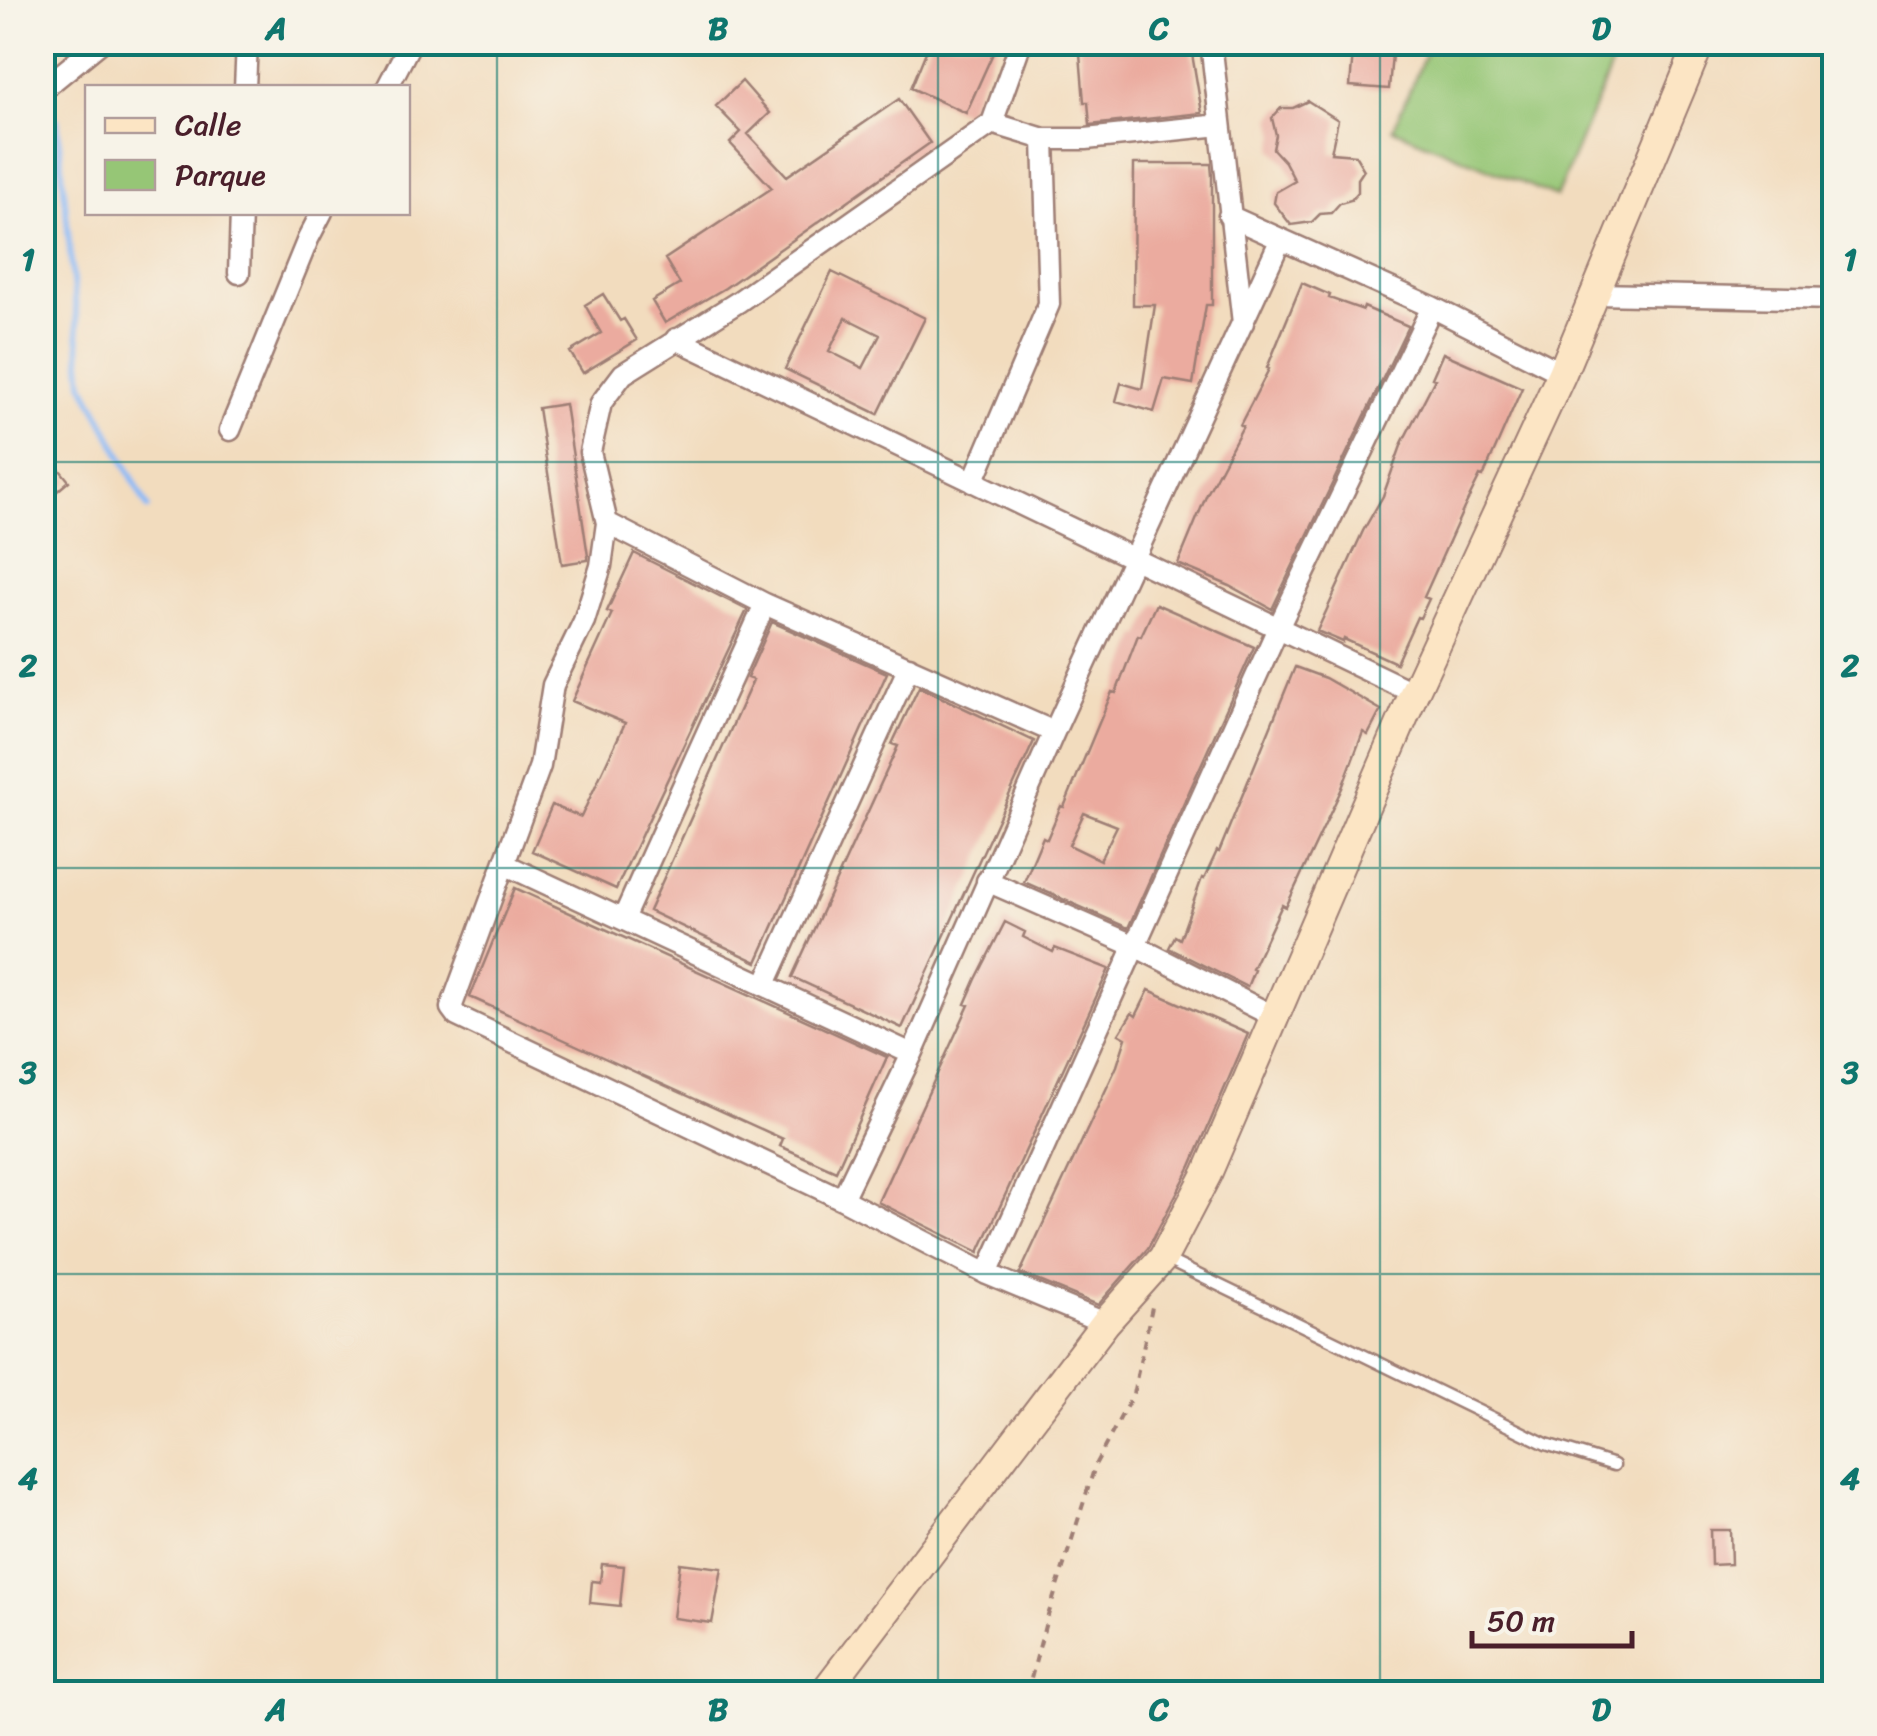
<svg xmlns="http://www.w3.org/2000/svg" width="1877" height="1736" font-family="Sriracha,sans-serif">
<style>
.green{fill:#96c676;stroke:#707250;stroke-width:2.5}
.lines{fill:none;stroke-linecap:round;stroke-linejoin:round}
.stream{stroke:#8bbaf6;stroke-width:6}
.building{fill:#ebab9f;fill-rule:evenodd}
.lane-casing{stroke:#9e7e74;stroke-width:15}
.street-casing{stroke:#9e7e74;stroke-width:25}
.secondary-casing{stroke:#9e7e74;stroke-width:32}
.path{stroke:#9e7e74;stroke-width:4;stroke-dasharray:8 8;stroke-linecap:butt}
.lane{stroke:#fff;stroke-width:10}
.street{stroke:#fff;stroke-width:20}
.secondary{stroke:#fce5c4;stroke-width:28}
.grid{fill:none;stroke:#0f766e;stroke-width:2.5;stroke-opacity:0.55}
.neatline{fill:none;stroke:#0f766e;stroke-width:4}
.grid-label{font-size:32px;text-anchor:middle;font-weight:bold;fill:#0f766e}
</style>
<rect width="100%" height="100%" fill="#f7f3e8"/>
<filter id="ink" filterUnits="userSpaceOnUse"><feTurbulence type="fractalNoise" baseFrequency=".01" numOctaves="2"/><feDisplacementMap in="SourceGraphic" scale="20" xChannelSelector="R" yChannelSelector="G"/><feConvolveMatrix kernelMatrix="1 2 1 2 8 2 1 2 1" color-interpolation-filters="sRGB"/></filter>
<filter id="wash" filterUnits="userSpaceOnUse"><feTurbulence type="fractalNoise" baseFrequency=".0048" numOctaves="4" result="noise"/><feDisplacementMap in="SourceGraphic" scale="40" xChannelSelector="R" yChannelSelector="G"/><feGaussianBlur stdDeviation="2.25" result="paint"/><feColorMatrix in="noise" values="0 0 0 0 0 0 0 0 0 0 0 0 0 0 0 0 0 1.4 0 .05"/><feComposite in="paint" operator="in"/></filter>
<g filter="url(#wash)">
<rect width="100%" height="100%" fill="#f2dcbe"/>
<path class="green" d="M 1430,43 L 1621,43 L 1556,197 L 1393,129 Z"/>
<g class="lines">
<path class="stream" d="M 57,120 L 83,383 L 148,508"/>
</g>
<g id="blocks">
<path class="building" d="M 930,42 L 998,42 L 966,113 L 911,88 Z
M 1079,42 L 1190,42 L 1202,113 L 1090,125 L 1088,102 L 1084,102 Z
M 1354,42 L 1393,42 L 1389,89 L 1350,86 Z
M 742,81 L 770,113 L 748,134 L 787,176 L 899,99 L 930,143 L 725,288 L 665,323 L 652,301 L 680,284 L 665,259 L 772,188 L 730,143 L 741,132 L 716,106 Z
M 1308,101 L 1338,120 L 1331,153 L 1355,155 L 1364,170 L 1358,179 L 1358,192 L 1351,200 L 1340,203 L 1331,213 L 1320,214 L 1312,222 L 1291,225 L 1274,203 L 1276,192 L 1295,181 L 1285,162 L 1273,149 L 1276,135 L 1272,118 L 1281,108 L 1293,108 Z
M 1134,164 L 1211,164 L 1212,176 L 1212,305 L 1206,305 L 1193,384 L 1164,379 L 1154,412 L 1116,401 L 1121,383 L 1142,389 L 1155,305 L 1133,305 Z
M 832,272 L 925,318 L 878,414 L 785,369 ZM 846,318 L 880,335 L 863,368 L 829,351 Z
M 1302,283 L 1330,295 L 1329,298 L 1363,310 L 1364,307 L 1408,326 L 1272,609 L 1230,586 L 1178,564 L 1207,494 L 1243,426 L 1240,425 L 1269,369 L 1267,368 Z
M 603,294 L 620,321 L 624,319 L 637,340 L 583,373 L 570,352 L 601,333 L 585,305 Z
M 1443,353 L 1522,388 L 1483,477 L 1480,476 L 1464,508 L 1424,597 L 1429,599 L 1420,618 L 1417,617 L 1396,663 L 1344,639 L 1343,642 L 1317,631 L 1363,531 L 1383,496 L 1402,443 L 1435,379 L 1432,378 Z
M 565,404 L 588,556 L 588,560 L 562,564 L 538,408 Z
M 42,448 L 69,481 L 55,493 L 42,478 Z
M 634,553 L 747,610 L 616,889 L 532,851 L 552,805 L 581,817 L 625,723 L 572,701 L 612,613 L 607,611 Z
M 1156,604 L 1254,647 L 1128,928 L 1024,882 L 1043,837 L 1047,839 L 1061,806 L 1064,807 L 1112,692 L 1116,693 L 1138,635 L 1141,636 ZM 1084,813 L 1117,826 L 1100,860 L 1069,845 Z
M 772,622 L 887,673 L 757,962 L 649,911 L 753,680 L 747,678 Z
M 1295,667 L 1325,678 L 1381,710 L 1368,735 L 1363,732 L 1342,788 L 1286,907 L 1282,905 L 1252,969 L 1254,970 L 1247,987 L 1169,948 L 1175,936 L 1180,939 L 1202,878 L 1204,879 L 1217,851 L 1219,852 Z
M 919,687 L 1034,741 L 902,1028 L 792,977 L 898,746 L 892,744 Z
M 515,888 L 887,1057 L 836,1171 L 780,1146 L 783,1139 L 470,997 Z
M 1005,922 L 1025,932 L 1023,937 L 1053,952 L 1055,948 L 1109,969 L 979,1252 L 878,1202 L 969,1005 L 965,1004 L 976,979 Z
M 1149,990 L 1248,1034 L 1191,1166 L 1148,1248 L 1098,1305 L 1020,1273 L 1117,1066 L 1126,1038 L 1119,1034 L 1132,1013 L 1136,1016 Z
M 1710,1530 L 1730,1530 L 1731,1564 L 1711,1565 Z
M 680,1563 L 722,1568 L 712,1623 L 673,1618 Z
M 602,1564 L 624,1566 L 620,1606 L 590,1603 L 592,1581 L 600,1582 Z"/>
</g>
</g>
<g filter="url(#ink)">
<use href="#blocks" fill-opacity="0" stroke="#9e7e74" stroke-width="2.5"/>
<g class="lines">
<defs>
<path id="lane" d="M 1163,1258 L 1546,1444 L 1614,1465"/>
<path id="street" d="M 1211,42 L 1243,323
M 245,88 L 247,42
M 387,88 L 411,42
M 42,90 L 101,42
M 992,123 L 1021,42
M 1229,216 L 1432,307 L 1562,373
M 239,273 L 241,212
M 1595,294 L 1834,299
M 676,339 L 1414,693
M 230,430 L 308,239 L 322,212
M 973,482 L 1049,304 L 1044,139
M 607,523 L 765,604 L 1054,732
M 504,864 L 912,1054
M 987,881 L 1135,946 L 1273,1016
M 623,919 L 765,604
M 765,984 L 909,667
M 842,1199 L 912,1054 L 1054,732 L 1280,241
M 987,1274 L 1278,628 L 1432,307
M 1105,1323 L 987,1274 L 842,1199 L 457,1016 L 451,1008 L 540,766 L 553,685 L 584,621 L 601,566 L 607,523 L 590,452 L 601,403 L 623,374 L 738,302 L 992,123 L 1044,139 L 1086,139 L 1220,125"/>
<path id="secondary" d="M 823,1694 L 1105,1323 L 1163,1258 L 1207,1174 L 1414,693 L 1562,373 L 1700,42"/>
</defs>
<use href="#lane" class="lane-casing"/>
<use href="#street" class="street-casing"/>
<use href="#secondary" class="secondary-casing"/>
<path class="path" d="M 1027,1694 L 1046,1622 L 1096,1463 L 1133,1394 L 1152,1307"/>
<use href="#lane" class="lane"/>
<use href="#street" class="street"/>
<use href="#secondary" class="secondary"/>
</g>
</g>
<path class="grid" d="M 497,42 L 497,1694M 938,42 L 938,1694M 1380,42 L 1380,1694M 42,462 L 1834,462M 42,868 L 1834,868M 42,1274 L 1834,1274"/>
<rect width="1877" height="1736" fill="none" stroke="#f7f3e8" stroke-width="110"/>
<rect x="85" y="85" width="325" height="130" fill="#f7f3e8" stroke="#b29e9c" stroke-width="2.5"/>
<rect x="105" y="118" width="50" height="15" fill="#fce5c4" stroke="#b29e9c" stroke-width="2.5"/>
<text x="175" y="135" font-size="30" fill="#4a1f2b">Calle</text>
<rect x="105" y="160" width="50" height="30" fill="#96c676" stroke="#b29e9c" stroke-width="2.5"/>
<text x="175" y="185" font-size="30" fill="#4a1f2b">Parque</text>
<path d="M1472 1631v15h160v-15" fill="none" stroke="#4a1f2b" stroke-width="5"/>
<text x="1487" y="1631" font-size="30" fill="#4a1f2b" stroke="#f7f3e8" stroke-width="8" paint-order="stroke">50 m</text>
<rect x="55" y="55" width="1767" height="1626" class="neatline"/>
<g class="grid-label">
<text x="276" y="39">A</text>
<text x="718" y="39">B</text>
<text x="1159" y="39">C</text>
<text x="1601" y="39">D</text>
<text x="28" y="270">1</text>
<text x="1850" y="270">1</text>
<text x="28" y="676">2</text>
<text x="1850" y="676">2</text>
<text x="28" y="1083">3</text>
<text x="1850" y="1083">3</text>
<text x="28" y="1489">4</text>
<text x="1850" y="1489">4</text>
<text x="276" y="1720">A</text>
<text x="718" y="1720">B</text>
<text x="1159" y="1720">C</text>
<text x="1601" y="1720">D</text>
</g>
</svg>
